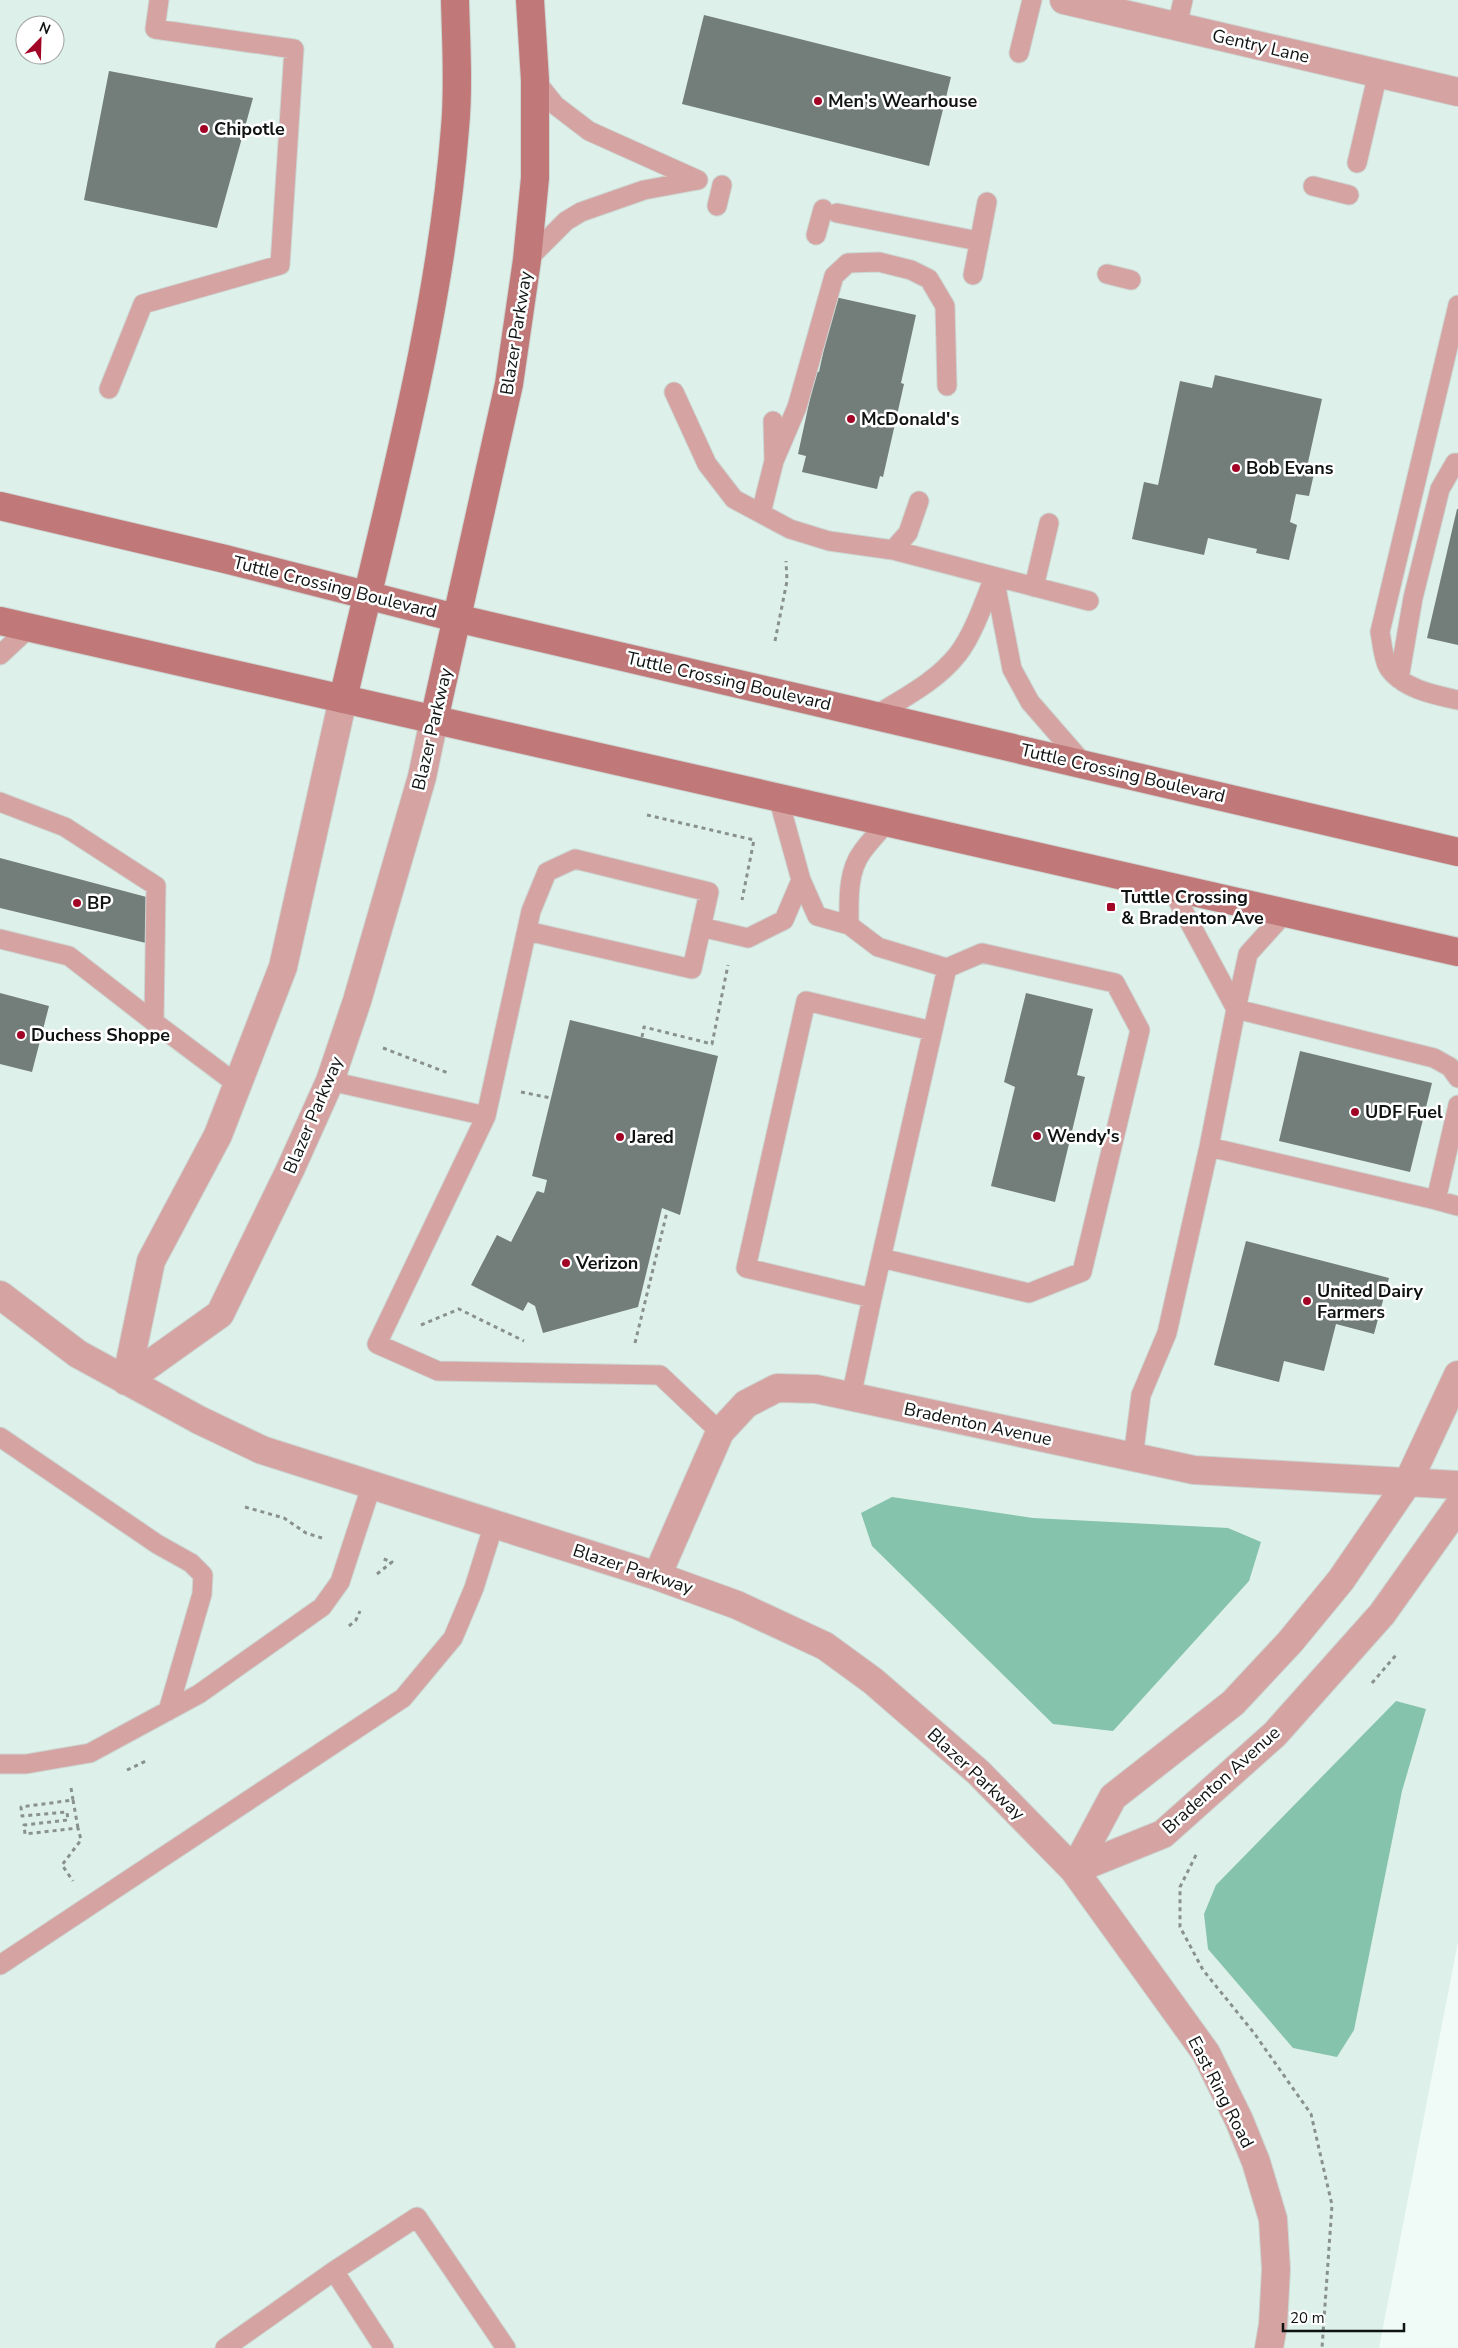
<svg xmlns="http://www.w3.org/2000/svg" width="1458" height="2348" font-family="'Nunito Sans',sans-serif">
<style>
.built{fill:#ddf0e9;fill-rule:evenodd}
.water{fill:#85c3ad}
.building{fill:#737d79}
.lines{fill:none;stroke-linecap:round;stroke-linejoin:round}
.lane-casing{stroke:#ccd6d2;stroke-width:21}
.street-casing{stroke:#ccd6d2;stroke-width:30}
.secondary-casing{stroke:#ccd6d2;stroke-width:30}
.path{stroke:#89918e;stroke-width:3;stroke-dasharray:4 4;stroke-linecap:butt}
.lane{stroke:#d5a3a2;stroke-width:19}
.street{stroke:#d5a3a2;stroke-width:28}
.secondary{stroke:#c07978;stroke-width:28}
.poi-dot{fill:#a20426;stroke:#fff;stroke-width:2}
.labels{text-anchor:middle;stroke-width:5;stroke-linejoin:round;paint-order:stroke}
.street-label{font-size:18px;fill:#0f1311;stroke:#fff}
.poi-label{font-size:18px;font-weight:bold;fill:#0f1311;stroke:#fff;text-anchor:start}
</style>
<rect width="100%" height="100%" fill="#f0fbf7"/>
<path class="built" d="M 0,0 L 1458,0 L 1458,1942 L 1379,2348 L 0,2348 ZM 25,25 L 55,25 L 55,55 L 25,55 Z"/>
<path class="water" d="M 892,1497 L 1033,1518 L 1228,1528 L 1261,1542 L 1249,1581 L 1113,1731 L 1053,1724 L 872,1546 L 861,1513 Z
M 1396,1701 L 1426,1709 L 1402,1791 L 1354,2030 L 1337,2057 L 1293,2048 L 1208,1949 L 1204,1914 L 1216,1885 Z"/>
<path class="building" d="M 704,15 L 951,77 L 929,166 L 682,104 Z
M 109,71 L 253,98 L 217,228 L 84,200 Z
M 835,297 L 916,315 L 901,383 L 904,384 L 883,477 L 880,476 L 877,489 L 802,472 L 806,456 L 798,454 L 816,371 L 819,372 Z
M 1215,375 L 1322,399 L 1307,467 L 1315,469 L 1309,496 L 1296,494 L 1290,522 L 1297,525 L 1289,560 L 1256,553 L 1257,549 L 1208,538 L 1204,555 L 1132,539 L 1144,482 L 1158,485 L 1180,381 L 1212,388 Z
M 1457,509 L 1458,509 L 1458,645 L 1427,638 Z
M 0,858 L 154,899 L 146,943 L 0,908 Z
M 0,993 L 49,1006 L 32,1072 L 0,1064 Z
M 1026,993 L 1093,1009 L 1077,1075 L 1085,1077 L 1055,1202 L 991,1186 L 1015,1087 L 1004,1082 Z
M 570,1020 L 718,1056 L 680,1215 L 662,1208 L 638,1307 L 543,1333 L 535,1306 L 528,1302 L 523,1311 L 471,1285 L 497,1235 L 511,1242 L 537,1191 L 544,1193 L 547,1180 L 532,1176 Z
M 1300,1051 L 1432,1083 L 1410,1172 L 1279,1141 Z
M 1246,1241 L 1389,1278 L 1374,1334 L 1336,1324 L 1324,1371 L 1284,1361 L 1279,1382 L 1214,1365 Z"/>
<g class="lines">
<defs>
<path id="lane" d="M 1177,26 L 1183,0
M 1019,53 L 1032,0
M 535,80 L 555,105 L 589,131 L 698,180
M 1357,163 L 1378,73
M 1313,186 L 1349,195
M 717,206 L 722,185
M 837,213 L 978,241
M 816,235 L 823,209
M 527,260 L 566,221 L 581,212 L 644,190 L 698,180
M 1107,274 L 1131,280
M 973,275 L 987,202
M 1458,305 L 1380,632 C 1382,642 1383,658 1388,667 C 1402,689 1435,695 1458,700
M 109,389 L 143,304 L 280,265 L 294,49 L 155,29 L 159,0
M 674,392 L 707,464 L 734,499 L 790,529 L 829,541 L 893,550 L 1089,601
M 774,461 L 797,407 L 834,276 L 848,263 L 879,262 L 911,270 L 929,279 L 945,306 L 947,386
M 761,513 L 774,461 L 773,421
M 893,550 L 908,533 L 919,501
M 1034,587 L 1049,523
M 0,655 L 29,628
M 1399,679 L 1413,598 L 1440,489 L 1455,463 L 1458,463
M 876,715 C 905,697 937,681 958,654 C 973,635 985,600 994,577 L 1012,669 L 1030,702 L 1084,764
M 778,797 L 801,880 L 817,916 L 849,925 L 878,947 L 947,968 L 982,953 L 1115,983 L 1140,1030 L 1082,1272 L 1029,1293 L 881,1258
M 0,802 L 65,827 L 156,886 L 154,1022 L 238,1085
M 1170,886 L 1236,1009 L 1248,954 L 1285,913
M 849,925 C 849,902 847,872 862,852 C 869,842 879,832 887,822
M 701,927 L 748,938 L 784,920 L 801,880
M 527,931 L 692,969 L 709,892 L 575,859 L 547,872 L 531,911 L 486,1116 L 377,1344 L 438,1371 L 660,1375 L 720,1432
M 0,939 L 69,956 L 154,1022
M 330,1081 L 486,1116
M 1458,1105 L 1436,1200 L 1458,1206
M 1209,1147 L 1436,1200
M 872,1298 L 746,1268 L 806,1001 L 932,1031
M 851,1397 L 872,1298 L 947,968
M 0,1437 L 157,1544 L 191,1563 L 203,1575 L 202,1594 L 168,1711
M 1133,1458 L 1141,1395 L 1167,1333 L 1209,1147 L 1236,1009 L 1434,1058 L 1450,1067 L 1458,1078
M 0,1764 L 26,1764 L 90,1753 L 199,1694 L 322,1607 L 340,1582 L 372,1484
M 0,1965 L 403,1698 L 453,1638 L 474,1588 L 494,1524
M 334,2271 L 417,2217 L 506,2348
M 225,2348 L 334,2271 L 384,2348"/>
<path id="street" d="M 1064,0 L 1458,92
M 0,1295 L 78,1354 L 199,1420 L 262,1450 L 657,1576 L 737,1605 L 825,1646 L 873,1681 L 978,1772 L 1074,1870 L 1206,2053 L 1239,2120 L 1256,2162 L 1273,2219 L 1276,2269 L 1273,2325 L 1269,2348
M 126,1381 L 220,1314 L 290,1170 L 330,1081 L 357,1001 L 422,777 L 434,720
M 126,1381 L 151,1261 L 218,1135 L 283,967 L 343,699
M 657,1576 L 720,1432 L 746,1404 L 777,1388 L 816,1389 L 1194,1470 L 1458,1485
M 1074,1870 L 1113,1797 L 1233,1703 L 1290,1642 L 1341,1580 L 1408,1482 L 1458,1375
M 1074,1870 L 1163,1834 L 1275,1734 L 1382,1614 L 1458,1507"/>
<path id="secondary" d="M 0,506 L 225,559 L 456,618 L 1458,852
M 0,621 L 1458,952
M 343,699 C 386,510 440,322 455,128 C 459,86 456,42 455,0
M 434,720 L 509,384 L 527,260 L 535,178 L 535,80 L 530,0"/>
</defs>
<use href="#lane" class="lane-casing"/>
<use href="#street" class="street-casing"/>
<use href="#secondary" class="secondary-casing"/>
<path class="path" d="M 775,641 L 787,581 L 786,561
M 647,815 L 754,840 L 742,900
M 642,1037 L 644,1027 L 712,1044 L 728,965
M 383,1048 L 448,1073
M 521,1092 L 551,1098
M 421,1325 L 459,1309 L 524,1341
M 635,1343 L 667,1212
M 245,1507 L 284,1518 L 306,1533 L 322,1538
M 377,1574 L 392,1562 L 381,1558
M 349,1626 L 356,1620 L 360,1611
M 1372,1683 L 1396,1655
M 127,1770 L 148,1760
M 71,1788 L 73,1800 L 21,1807 L 22,1816 L 67,1812 L 68,1820 L 24,1825 L 25,1834 L 78,1828 L 81,1840 L 62,1865 L 73,1881
M 73,1800 L 78,1828
M 1196,1855 L 1180,1887 L 1180,1927 L 1203,1970 L 1254,2033 L 1311,2114 L 1332,2205 L 1322,2348"/>
<use href="#lane" class="lane"/>
<use href="#street" class="street"/>
<use href="#secondary" class="secondary"/>
</g>
<g class="poi-dot">
<circle cx="818" cy="101" r="5"/>
<circle cx="204" cy="129" r="5"/>
<circle cx="851" cy="419" r="5"/>
<circle cx="1236" cy="468" r="5"/>
<circle cx="77" cy="903" r="5"/>
<rect x="1106" y="902" width="10" height="10" rx="2.5"/>
<circle cx="21" cy="1035" r="5"/>
<circle cx="1355" cy="1112" r="5"/>
<circle cx="1037" cy="1136" r="5"/>
<circle cx="620" cy="1137" r="5"/>
<circle cx="566" cy="1263" r="5"/>
<circle cx="1307" cy="1301" r="5"/>
</g>
<g class="labels">
<g class="street-label">
<text transform="translate(1261 46) rotate(13)" y="6">Gentry Lane</text>
<text transform="translate(516 333) rotate(-81)" y="6">Blazer Parkway</text>
<text transform="translate(335 587) rotate(14)" y="6">Tuttle Crossing Boulevard</text>
<text transform="translate(729 681) rotate(13)" y="6">Tuttle Crossing Boulevard</text>
<text transform="translate(432 729) rotate(-77)" y="6">Blazer Parkway</text>
<text transform="translate(1123 773) rotate(13)" y="6">Tuttle Crossing Boulevard</text>
<text transform="translate(313 1115) rotate(-67)" y="6">Blazer Parkway</text>
<text transform="translate(978 1424) rotate(12)" y="6">Bradenton Avenue</text>
<text transform="translate(633 1569) rotate(18)" y="6">Blazer Parkway</text>
<text transform="translate(976 1774) rotate(43)" y="6">Blazer Parkway</text>
<text transform="translate(1221 1780) rotate(-42)" y="6">Bradenton Avenue</text>
<text transform="translate(1221 2092) rotate(63)" y="6">East Ring Road</text>
</g>
<g class="poi-label">
<text x="828" y="107">Men's Wearhouse</text>
<text x="214" y="135">Chipotle</text>
<text x="861" y="425">McDonald's</text>
<text x="1246" y="474">Bob Evans</text>
<text x="1121" y="903">Tuttle Crossing<tspan x="1121" dy="21">&amp; Bradenton Ave</tspan></text>
<text x="87" y="909">BP</text>
<text x="31" y="1041">Duchess Shoppe</text>
<text x="1365" y="1118">UDF Fuel</text>
<text x="1047" y="1142">Wendy's</text>
<text x="630" y="1143">Jared</text>
<text x="576" y="1269">Verizon</text>
<text x="1317" y="1297">United Dairy<tspan x="1317" dy="21">Farmers</tspan></text>
</g>
</g>
<g transform="translate(40 40) rotate(23)"><circle r="24" fill="#ffffff" stroke="#9fa1a0"/>
<path d="M0-4L9 19L0 12L-9 19Z" fill="#a20426"/>
<text y="-8" font-size="14" font-weight="bold" text-anchor="middle" fill="#0f1311">N</text>
</g>
<path d="M1283 2323v8h121v-8" fill="none" stroke="#0f1311" stroke-width="2.5"/>
<text x="1290" y="2323" font-size="15" fill="#0f1311" stroke="#ffffff" stroke-width="4" paint-order="stroke">20 m</text>
</svg>
